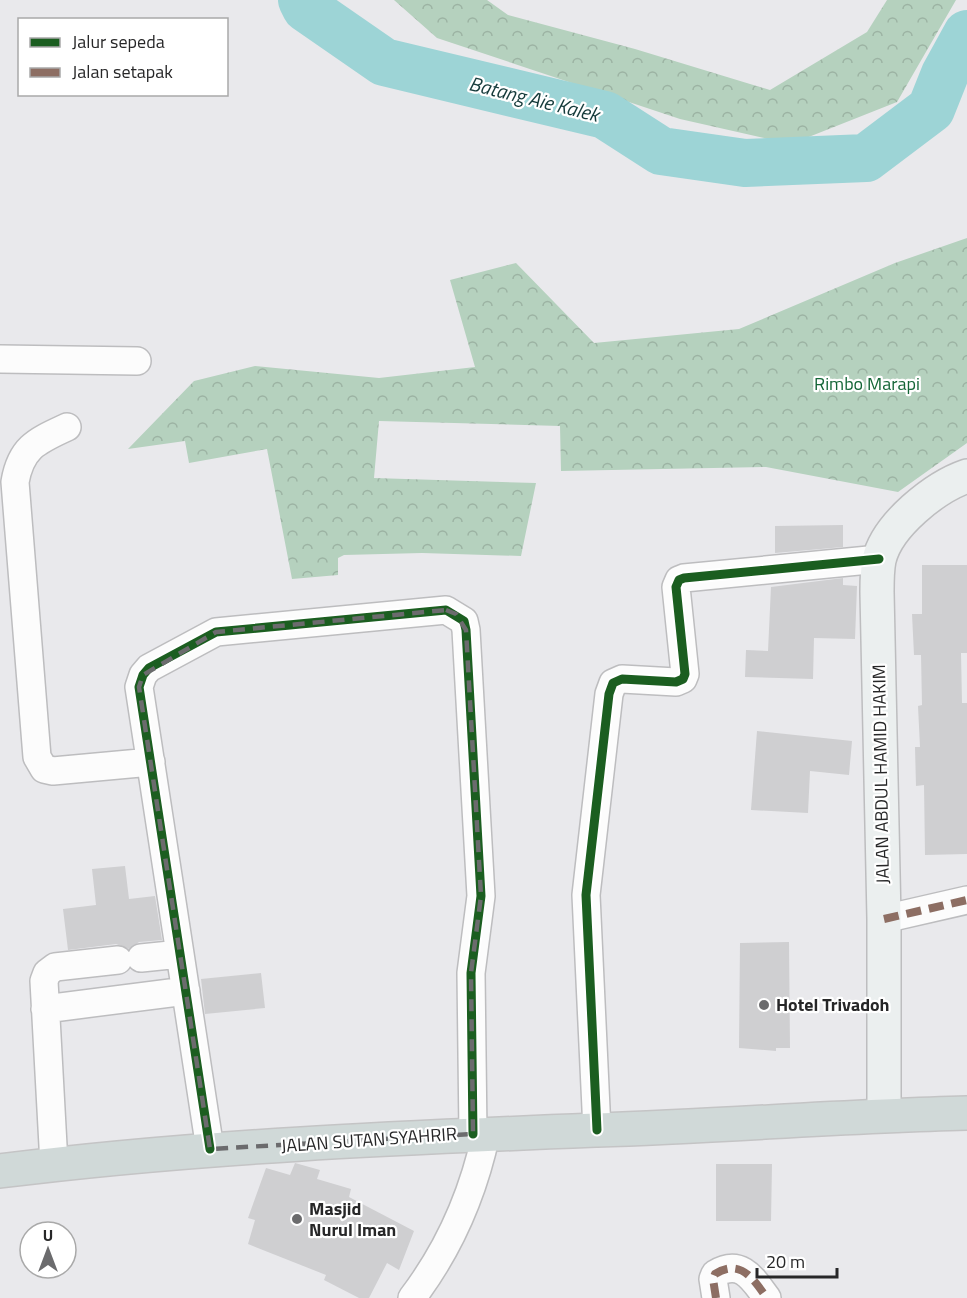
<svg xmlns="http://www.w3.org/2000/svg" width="967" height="1298" font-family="'Titillium Web',sans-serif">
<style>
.forest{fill:url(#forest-crowns)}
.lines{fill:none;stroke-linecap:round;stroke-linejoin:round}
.river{stroke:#9dd4d6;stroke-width:48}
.building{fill:#cfcfd1}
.minor-casing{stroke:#bdbdbf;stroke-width:30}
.secondary-casing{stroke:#bdbdbf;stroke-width:36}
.trunk-casing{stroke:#c4c4c5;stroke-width:36}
.minor{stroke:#fcfcfc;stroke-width:27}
.secondary{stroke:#ebefef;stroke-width:33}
.trunk{stroke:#d0d9d8;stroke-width:33}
.quiet{stroke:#8d6e63;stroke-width:8;stroke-dasharray:15 8;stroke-linecap:butt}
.cycleway-casing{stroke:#fff;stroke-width:13}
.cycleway{stroke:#1b5e20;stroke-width:9}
.marked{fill:none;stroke:#6b6b6d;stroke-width:4.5;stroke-dasharray:12 8;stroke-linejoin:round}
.poi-dot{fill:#6b6b6d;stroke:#fff;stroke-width:2}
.labels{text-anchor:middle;stroke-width:4.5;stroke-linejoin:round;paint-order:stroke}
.park-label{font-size:18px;fill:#136536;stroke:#fff}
.street-label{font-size:18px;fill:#272728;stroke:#fff}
.poi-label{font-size:18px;font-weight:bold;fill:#272728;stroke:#fff;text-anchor:start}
.water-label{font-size:20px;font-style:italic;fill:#153b3b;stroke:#fff}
</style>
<defs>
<pattern id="forest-crowns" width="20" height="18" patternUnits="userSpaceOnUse" patternTransform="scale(1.5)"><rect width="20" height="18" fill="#b5d1be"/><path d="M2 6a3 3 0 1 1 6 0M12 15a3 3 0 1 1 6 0" fill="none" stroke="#9cb3a3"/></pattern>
</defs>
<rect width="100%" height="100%" fill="#e9e9ec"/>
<path class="forest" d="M 394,0 L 487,0 L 508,15 L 635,49 L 770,90 L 867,32 L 887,0 L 956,0 L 897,102 L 791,144 L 680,119 L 437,38 Z
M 967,238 L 967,443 L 898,492 L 766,467 L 561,471 L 560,426 L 379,421 L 374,478 L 536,483 L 521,556 L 422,553 L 344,555 L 338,558 L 338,575 L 292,579 L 267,449 L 189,463 L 185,441 L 128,449 L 194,381 L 255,366 L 379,378 L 475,367 L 450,280 L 516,263 L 594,343 L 739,329 L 895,263 Z"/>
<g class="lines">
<path class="river" d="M 302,0 L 306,8 L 384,62 L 605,115 L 661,151 L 745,163 L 866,158 L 931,109 L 945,74 L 967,34"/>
</g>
<path class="building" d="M 843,525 L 843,547 L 775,553 L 775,526 Z
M 922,565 L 967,565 L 967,653 L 961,653 L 962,703 L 967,703 L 967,854 L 925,855 L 924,785 L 916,786 L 915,747 L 920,747 L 918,706 L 922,705 L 921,655 L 914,655 L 912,614 L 922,614 Z
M 843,578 L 843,585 L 857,586 L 855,639 L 814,638 L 813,679 L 745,677 L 746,650 L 768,651 L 771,587 Z
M 757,731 L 852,741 L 849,775 L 810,771 L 808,813 L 751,810 Z
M 125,866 L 129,899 L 155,896 L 162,940 L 139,942 L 129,949 L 116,944 L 68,950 L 63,909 L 96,905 L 92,869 Z
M 789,942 L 790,1048 L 776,1048 L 776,1051 L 739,1048 L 740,943 Z
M 261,973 L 265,1008 L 205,1014 L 201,979 Z
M 295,1163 L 320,1170 L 317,1179 L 351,1189 L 349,1197 L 414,1231 L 399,1270 L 387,1263 L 369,1298 L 359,1298 L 324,1280 L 326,1275 L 248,1244 L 255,1220 L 248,1218 L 266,1168 L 290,1175 Z
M 716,1164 L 772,1164 L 771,1221 L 716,1221 Z"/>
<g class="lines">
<defs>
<path id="minor" d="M 0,359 L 137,361
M 67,427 C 37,441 21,447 15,482 L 37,757 L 44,769 L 53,771 L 151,762
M 884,919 L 967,900
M 141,958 L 180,954
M 45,1009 L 186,991
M 597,1130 L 586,895 L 609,694 L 613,683 L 622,679 L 676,682 L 683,679 L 685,674 L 676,587 L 679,580 L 684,578 L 879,559
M 210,1149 L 139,687 L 143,675 L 149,668 L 216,632 L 446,610 L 464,621 L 466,630 L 481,896 L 471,973 L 473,1134
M 54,1164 L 44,981 L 47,973 L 55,967 L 118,960
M 412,1298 C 450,1248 473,1195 486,1134
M 716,1298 L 713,1279 L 715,1274 C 741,1258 753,1279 767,1298"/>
<path id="secondary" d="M 884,1115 L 884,919 L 877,592 C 877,582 877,570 879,560 C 887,525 935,487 967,476"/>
<path id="trunk" d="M 0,1171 C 198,1146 398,1138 597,1130 C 721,1126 844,1116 967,1113"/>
</defs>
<use href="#minor" class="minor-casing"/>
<use href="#secondary" class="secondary-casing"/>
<use href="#trunk" class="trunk-casing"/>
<use href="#minor" class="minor"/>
<use href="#secondary" class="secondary"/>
<use href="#trunk" class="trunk"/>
<path class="quiet" d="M 884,919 L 967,900
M 716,1298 L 713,1279 L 715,1274 C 741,1258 753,1279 767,1298"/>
<defs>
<path id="cycleway" d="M 597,1130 L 586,895 L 609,694 L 613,683 L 622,679 L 676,682 L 683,679 L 685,674 L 676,587 L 679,580 L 684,578 L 879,559
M 210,1149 L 139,687 L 143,675 L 149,668 L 216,632 L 446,610 L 464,621 L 466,630 L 481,896 L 471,973 L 473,1134"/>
</defs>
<use href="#cycleway" class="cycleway-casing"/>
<use href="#cycleway" class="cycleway"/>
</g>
<path class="marked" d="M 446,610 L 456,614 L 466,630 L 481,896 L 471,973 L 473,1134 L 210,1149 L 139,687 L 143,675 L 216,632 Z"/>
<g class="poi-dot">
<circle cx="764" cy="1005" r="6"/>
<circle cx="297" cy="1219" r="6"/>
</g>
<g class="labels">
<g class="park-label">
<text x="867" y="390">Rimbo Marapi</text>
</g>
<g class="street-label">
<text transform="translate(881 774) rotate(-91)" y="6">JALAN ABDUL HAMID HAKIM</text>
<text transform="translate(369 1140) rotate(-4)" y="6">JALAN SUTAN SYAHRIR</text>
</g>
<g class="poi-label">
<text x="776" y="1011">Hotel Trivadoh</text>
<text x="309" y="1215">Masjid<tspan x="309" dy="21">Nurul Iman</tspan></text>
</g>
<g class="water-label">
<text transform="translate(534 99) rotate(14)" y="7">Batang Aie Kalek</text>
</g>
</g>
<rect x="18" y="18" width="210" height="78" fill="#ffffff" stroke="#a9a9a9" stroke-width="1.5"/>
<rect x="30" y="38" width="30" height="9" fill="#1b5e20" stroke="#a9a9a9" stroke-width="1.5"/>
<text x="72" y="48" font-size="18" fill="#272728">Jalur sepeda</text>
<rect x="30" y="68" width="30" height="9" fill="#8d6e63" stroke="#a9a9a9" stroke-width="1.5"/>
<text x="72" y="78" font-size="18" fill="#272728">Jalan setapak</text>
<g transform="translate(48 1250)"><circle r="28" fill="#ffffff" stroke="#a9a9a9" stroke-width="1.5"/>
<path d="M0-4.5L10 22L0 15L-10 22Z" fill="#6b6b6d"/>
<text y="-9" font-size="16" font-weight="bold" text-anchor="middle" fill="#272728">U</text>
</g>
<path d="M757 1268v9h80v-9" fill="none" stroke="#272728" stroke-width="3"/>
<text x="766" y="1268" font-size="18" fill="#272728" stroke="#ffffff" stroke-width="4.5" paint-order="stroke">20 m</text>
</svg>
